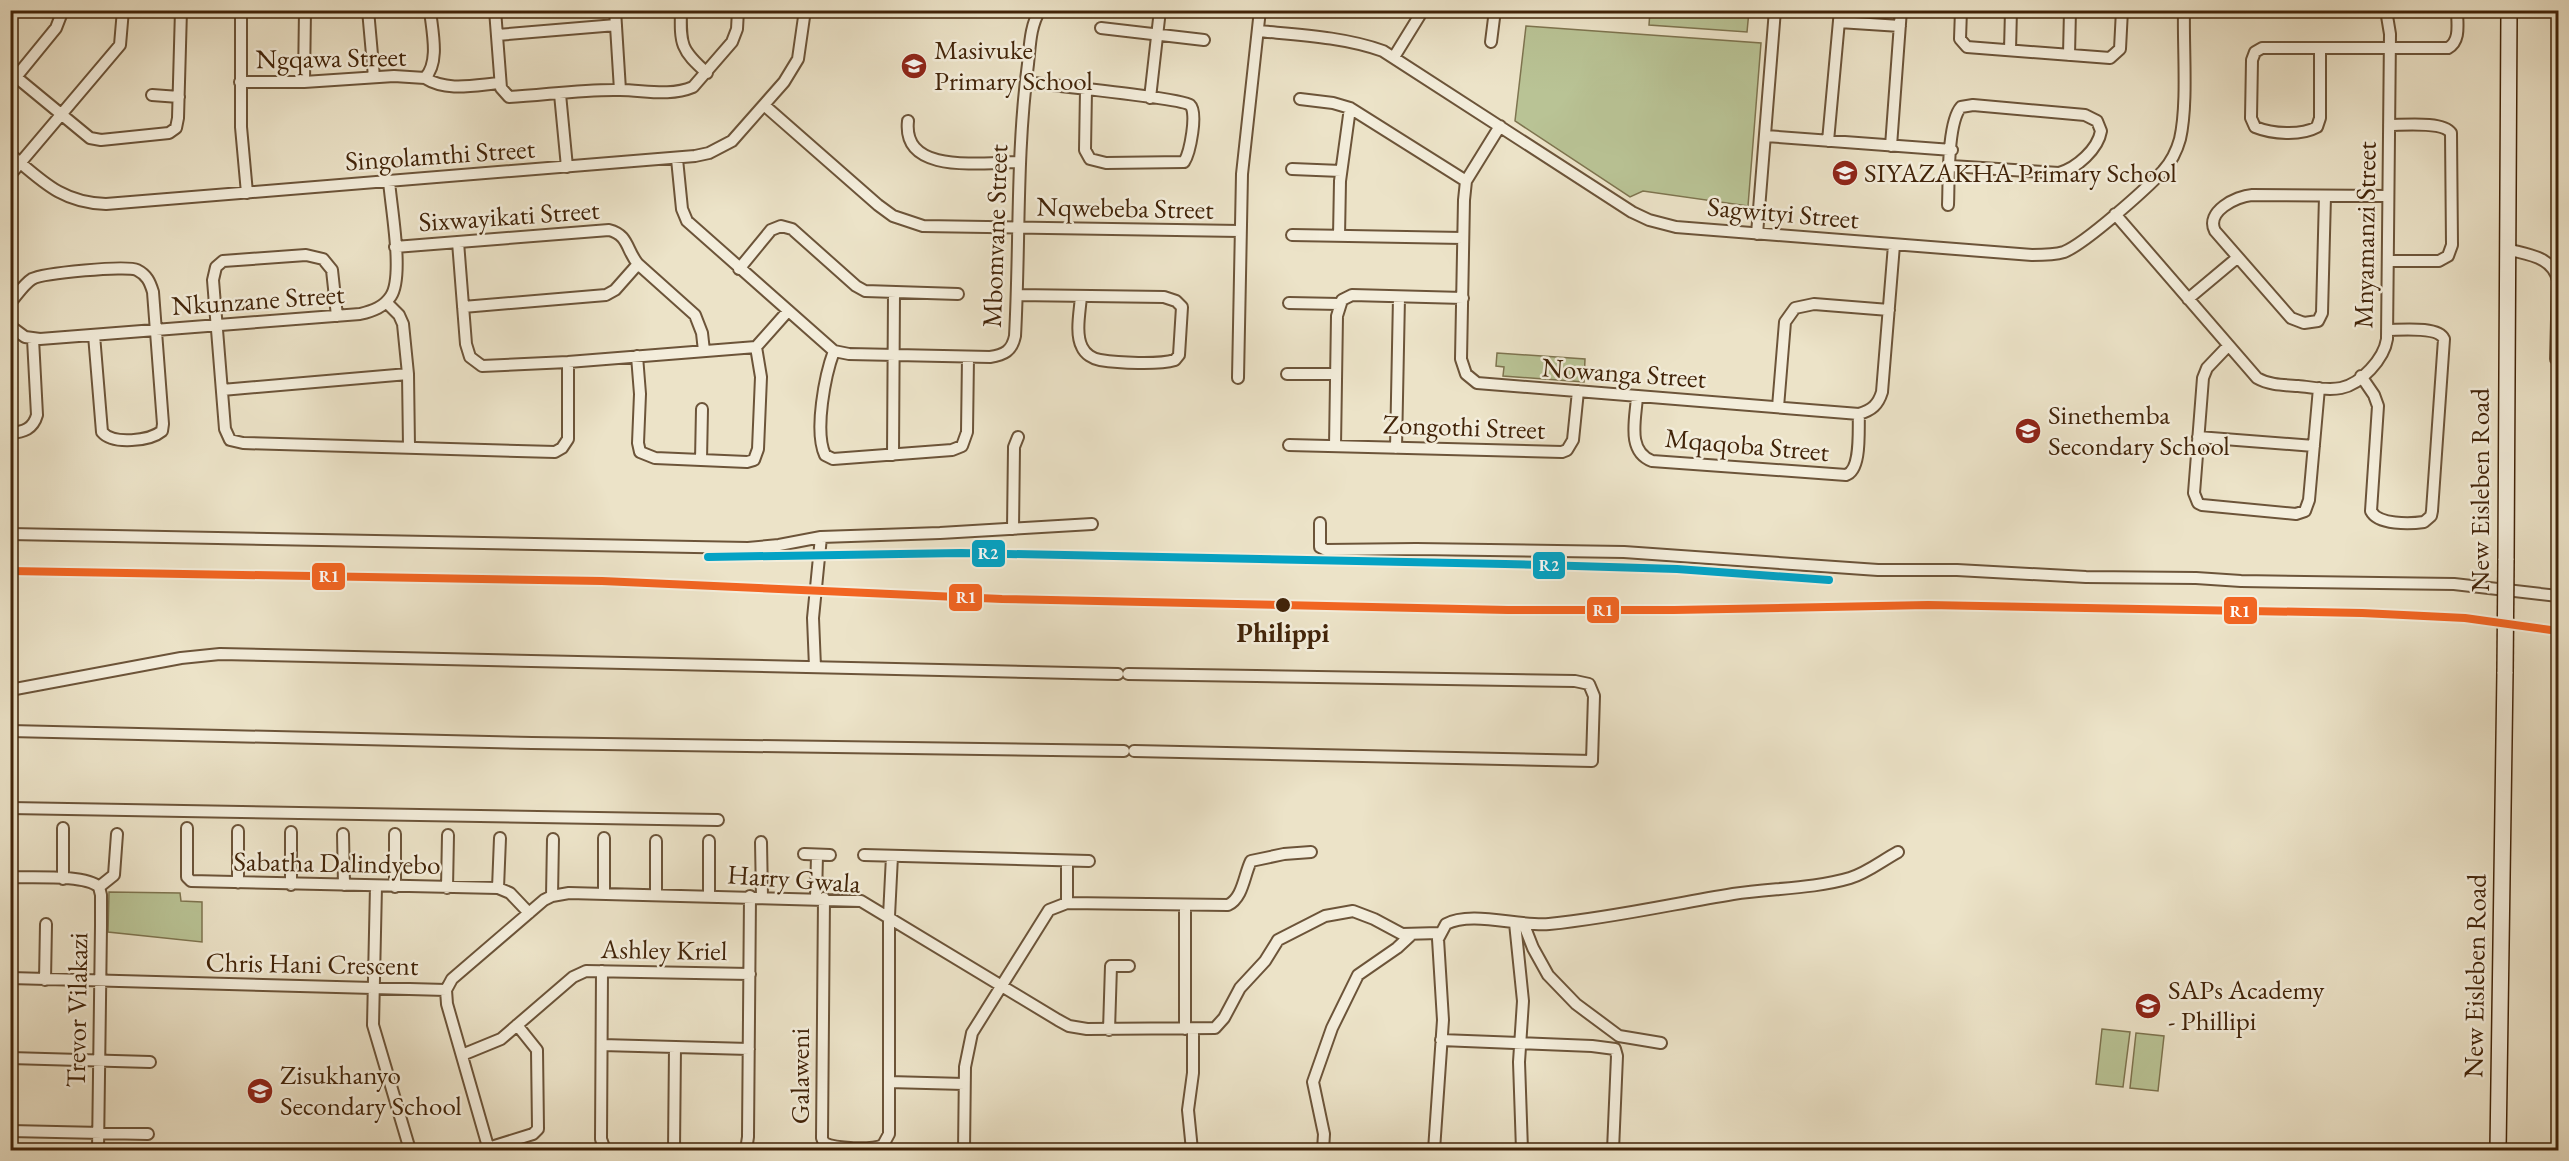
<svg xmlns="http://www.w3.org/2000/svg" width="2569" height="1161" font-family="'EB Garamond',serif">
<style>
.green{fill:#b9c395;stroke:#7e744f;stroke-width:1.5}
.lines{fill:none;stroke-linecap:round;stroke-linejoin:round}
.street-casing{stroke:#6c5439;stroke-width:14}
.secondary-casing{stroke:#422409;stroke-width:18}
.street{stroke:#f3eddb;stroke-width:10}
.secondary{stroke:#f3eddb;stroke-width:15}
.rail-casing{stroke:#422409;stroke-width:5}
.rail{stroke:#f3eddb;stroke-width:3;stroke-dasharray:9;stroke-linecap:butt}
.secondary-bridge-casing{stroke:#422409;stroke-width:18;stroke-linecap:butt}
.secondary-bridge{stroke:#f3eddb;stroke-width:15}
.rail-1-casing{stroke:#f3eddb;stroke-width:12}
.rail-2-casing{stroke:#f3eddb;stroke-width:12}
.rail-1{stroke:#f26522;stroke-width:8}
.rail-2{stroke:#03a2c4;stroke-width:8}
.stop-dot{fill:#422409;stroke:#f3eddb;stroke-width:2}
.labels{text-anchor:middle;stroke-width:5;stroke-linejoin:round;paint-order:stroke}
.poi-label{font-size:27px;fill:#422409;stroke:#f3eddb;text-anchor:start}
.street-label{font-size:27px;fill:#422409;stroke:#f3eddb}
.stop-label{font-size:27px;font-weight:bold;fill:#422409;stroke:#f3eddb}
.line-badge{stroke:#f3eddb;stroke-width:2}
.badge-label{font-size:16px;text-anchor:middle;font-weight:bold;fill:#fff}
</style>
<rect width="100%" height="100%" fill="#ece3c8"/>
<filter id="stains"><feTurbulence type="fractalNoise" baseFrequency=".00333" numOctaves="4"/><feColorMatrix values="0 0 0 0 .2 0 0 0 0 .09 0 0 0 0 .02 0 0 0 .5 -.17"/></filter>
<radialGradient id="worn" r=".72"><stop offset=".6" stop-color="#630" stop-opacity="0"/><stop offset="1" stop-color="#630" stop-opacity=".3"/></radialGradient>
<path class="green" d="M 1650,11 L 1749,11 L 1747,32 L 1649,25 Z
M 1526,26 L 1761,43 L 1748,206 L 1643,191 L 1630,197 L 1515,121 Z
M 1497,353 L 1585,359 L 1584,382 L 1503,376 L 1504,367 L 1496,366 Z
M 109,892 L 180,893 L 181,901 L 202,902 L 202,942 L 108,932 Z
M 2102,1029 L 2130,1032 L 2123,1087 L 2096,1084 Z
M 2136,1033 L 2164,1036 L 2158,1091 L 2130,1088 Z"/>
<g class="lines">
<defs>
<path id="street" d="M 241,10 L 241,127 L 247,193
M 368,10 L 374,77
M 495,10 L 501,88 L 509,97 C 546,95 583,89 620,90 C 644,90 669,97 693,87 L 732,42 L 737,29 L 738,10
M 615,10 L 620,90
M 681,10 C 680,45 681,50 707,73
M 1961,10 L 1960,39 L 1967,47 L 2110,58 L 2120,49 L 2122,10
M 1839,22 L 1900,26
M 1101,28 L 1204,40
M 1258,31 C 1300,35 1344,37 1383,51 L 1632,212 L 1649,220 L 1676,227 L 2032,255 C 2043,255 2054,255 2064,252 C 2086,243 2146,189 2163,171 C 2171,162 2177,150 2180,139 C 2188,104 2183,48 2184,10
M 497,35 L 616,25
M 1491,42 L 1495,10
M 2320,49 L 2320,118 L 2317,127 C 2301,136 2272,134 2255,127 L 2251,118 L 2252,60 L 2255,52 L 2262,48 L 2448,48 C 2461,41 2457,23 2457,10
M 2010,50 L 2011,10
M 2069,55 L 2070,10
M 1394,57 L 1423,10
M 10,72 L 90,138 L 101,140 L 169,133 L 176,128 L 178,118 L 181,10
M 16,77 L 56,28 L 63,10
M 425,78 C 447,92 475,85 500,83
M 240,82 L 304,82 L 394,76 L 425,78 C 440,62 432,31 430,10
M 304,82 L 305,10
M 1026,82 C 1048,85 1181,98 1190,105 C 1198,112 1190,153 1184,162 L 1106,163 L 1090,159 L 1085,150 L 1086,90
M 560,94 L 567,167
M 152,95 L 179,97
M 1150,98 L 1160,10
M 1300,99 L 1333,103 L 1350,108 L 1466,181
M 764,105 L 878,205 L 893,216 L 923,226 L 1240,231
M 908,121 C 902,176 984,162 1019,162
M 1500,126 L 1466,181 L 1464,200 L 1461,359 L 1466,374 L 1477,383 L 1859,414 C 1872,410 1878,405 1882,392 L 1894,245
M 1766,136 L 1952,150
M 1828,141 L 1840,10
M 1891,146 L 1901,10
M 10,154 C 42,181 62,203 106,204 L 695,156 L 709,153 L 732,141 L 784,82 L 798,59 L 805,10
M 677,159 L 682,209 L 687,221 L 834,351 L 849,354 L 990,357 C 1004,355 1012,351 1015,336 C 1020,245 1016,154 1028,64 C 1030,46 1030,26 1040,10
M 1292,169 L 1341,171
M 10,175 L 120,45 L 123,10
M 2325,196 L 2322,313 L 2318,321 L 2304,323 L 2291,318 L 2215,231 C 2205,212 2236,196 2252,195 L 2388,196
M 1948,205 C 1949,183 1947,123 1961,107 L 1973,105 L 2085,115 L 2097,121 L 2101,131 C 2098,149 2077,168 2059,173 L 1951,166
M 2115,214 L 2257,378 C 2269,385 2283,385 2298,386 C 2311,387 2327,391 2341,388 C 2361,384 2384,359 2387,339 L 2390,34 L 2386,10
M 1757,234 L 1775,10
M 1292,235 L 1463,238
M 1339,236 L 1340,181 L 1350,108
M 458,242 L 466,344 L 470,357 L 482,366 L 568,362 L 756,347 L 788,311
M 395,247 L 609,230 C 629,235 626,250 638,264 L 695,315 L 702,333 L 704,351
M 2507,249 C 2528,255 2552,256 2558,280 L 2556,359 L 2558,361
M 2388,261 L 2439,261 L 2448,256 L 2452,245 L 2451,133 C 2443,121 2404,125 2389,125
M 739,269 L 771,230 L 781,226 L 792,229 L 856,286 L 865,291 L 958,294
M 1017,295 L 1164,297 L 1176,301 L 1182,307 L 1179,355 L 1175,360 C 1158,365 1119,363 1100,360 C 1093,359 1085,354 1082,347 C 1075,334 1080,311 1081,296
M 2188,299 L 2237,258
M 386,302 L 399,315 L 403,324 L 408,374 L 409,447
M 10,303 C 17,295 24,284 32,279 C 43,273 127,265 137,270 C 147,275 150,282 153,292 L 163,424 L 162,431 C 150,441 113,445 102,432 L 94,335
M 1289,303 L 1339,304
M 463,307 L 606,295 L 615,290 L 638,264
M 337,316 L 332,270 L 323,259 L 306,255 L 223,261 L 216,267 L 213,280 L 225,429 L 230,440 L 243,443 L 555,452 L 562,448 L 568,439 L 568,362
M 10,326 L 25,337 L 40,339 L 360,314 C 373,311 384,307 391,296 C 404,276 391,207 389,181
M 2228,346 L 2207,368 L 2203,378 L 2194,493 L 2198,503 L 2202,505 L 2296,514 L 2305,511 L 2309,500 L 2319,388
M 834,351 C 825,375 814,431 825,455 L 833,459 L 952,450 L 962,446 L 967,432 L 968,357
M 637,356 L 640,394 L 638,443 L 640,452 L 655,458 L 747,462 L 754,460 L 758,449 L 761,377 L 756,347
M 1287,374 L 1336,374
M 2361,376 L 2374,395 L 2378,406 L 2371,511 C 2378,525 2410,524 2424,522 L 2431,516 L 2432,511 L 2444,339 C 2438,326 2401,330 2387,330
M 1238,378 L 1242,174 L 1260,10
M 222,390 L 408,374
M 1637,396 C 1636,418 1626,451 1652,461 L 1846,475 C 1862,470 1858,429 1859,414
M 1778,407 L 1785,322 L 1795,308 L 1814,304 L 1889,310
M 10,433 C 24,432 33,429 37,415 L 33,339
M 2198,437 L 2314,446
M 1289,445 L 1562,452 L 1567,450 L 1573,440 L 1578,391
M 1335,446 L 1337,316 L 1342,300 L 1352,295 L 1463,298
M 1396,448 L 1399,297
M 893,455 L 894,293
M 701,460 L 702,409
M 1320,523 L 1320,547 L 1326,550 L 1416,549 L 1624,552 L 1878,570 L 1957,570 L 2086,577 L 2196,578 L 2241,581 L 2454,584 L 2558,596
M 1013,529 L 1014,447 L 1018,437
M 10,534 L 748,548 L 779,545 L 821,537 L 940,533 L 1092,524
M 815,667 L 813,618 L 821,537
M 1128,674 L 1575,681 L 1589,684 L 1594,696 L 1592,761 L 1134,751
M 10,690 L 181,658 L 220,654 L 1118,674
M 10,731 L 532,743 L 1124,751
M 10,808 L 718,820
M 11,825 L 11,877
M 187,828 L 187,877 L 191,881 L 498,888 L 510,893 L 529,913
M 343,834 L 344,885
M 761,842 L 762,897
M 804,854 L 830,855
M 864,855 L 1089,861
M 10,877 C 31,878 85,874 99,887
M 63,879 L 63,828
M 238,883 L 238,831
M 291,885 L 291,832
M 376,886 L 373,1025 L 410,1150
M 99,887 L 114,875 L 117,834
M 395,887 L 395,834
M 447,888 L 448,835
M 498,888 L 500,838
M 604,894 L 604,838
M 656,895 L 656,841
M 552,896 L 553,839
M 709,896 L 709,841
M 816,898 L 817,855
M 824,898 L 822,1138 L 824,1143 C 835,1149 872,1150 883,1145 L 889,1134 L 889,916 L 892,856
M 1067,903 L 1067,861
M 1185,906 L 1185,1029
M 1515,923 L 1523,1001 L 1519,1062 L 1522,1150
M 1524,925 L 1533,948 L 1548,975 L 1576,1004 L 1619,1036 L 1661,1043
M 602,971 L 601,1139 L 605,1150
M 10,978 L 446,990
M 45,980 L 46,924
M 446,990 L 452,979 L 544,900 L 552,896 L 569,893 L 861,901 L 1058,1020 L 1069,1026 L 1087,1029 L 1215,1028 L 1224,1018 L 1240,988 L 1265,961 L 1278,940 L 1325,916 L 1353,911 L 1374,919 L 1402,934 L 1439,933
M 446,990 L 447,1004 L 489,1150
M 1109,1030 L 1111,966 L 1129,966
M 1441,1040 L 1592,1046 L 1615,1049 L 1617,1056 L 1613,1150
M 602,1045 L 749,1049
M 462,1055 L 501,1039 L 573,977 L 586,971 L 750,974
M 10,1058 L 150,1062
M 889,1082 L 964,1084
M 10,1131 L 148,1134
M 488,1148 L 533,1134 L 538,1129 L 537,1050 L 517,1025
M 98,1150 L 101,926 L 101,895 L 99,887
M 674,1150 L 675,1047
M 746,1150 L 748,1137 L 750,896
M 964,1150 L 965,1067 L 972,1033 L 1049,910 L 1067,903 L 1228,905 C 1243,898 1244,875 1251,861 L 1284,854 L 1311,852
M 1192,1150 L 1188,1110 L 1193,1073 L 1193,1029
M 1323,1150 L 1324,1134 L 1313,1082 L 1332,1028 L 1358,975 L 1397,948 L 1411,935
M 1434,1150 L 1443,1020 L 1438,939 L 1446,924 C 1471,910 1520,927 1549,924 C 1611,918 1672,904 1733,894 C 1772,888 1813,889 1850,878 C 1867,873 1883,860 1898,852"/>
<path id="secondary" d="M 2506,560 L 2509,10
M 2498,1150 L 2505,672"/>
</defs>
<use href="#street" class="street-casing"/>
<use href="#secondary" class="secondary-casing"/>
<use href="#street" class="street"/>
<use href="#secondary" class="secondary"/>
<defs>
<path id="rail" d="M 10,571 L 602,581 L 1002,599 L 1508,610 L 1674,610 L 1928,605 L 2362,613 L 2465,618 L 2558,631"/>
</defs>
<use href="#rail" class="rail-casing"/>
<use href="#rail" class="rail"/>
<defs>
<path id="secondary-bridge" d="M 2505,672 L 2506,560"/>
</defs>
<use href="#secondary-bridge" class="secondary-bridge-casing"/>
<use href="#secondary-bridge" class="secondary-bridge"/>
<defs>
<path id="rail-1" d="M 10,571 L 602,581 L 1002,599 L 1508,610 L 1674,610 L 1928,605 L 2362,613 L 2465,618 L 2558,631"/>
<path id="rail-2" d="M 708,557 L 961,553 L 1505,564 L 1677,569 L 1829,580"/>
</defs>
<use href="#rail-1" class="rail-1-casing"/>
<use href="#rail-2" class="rail-2-casing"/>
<use href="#rail-1" class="rail-1"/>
<use href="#rail-2" class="rail-2"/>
</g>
<defs>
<symbol id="school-disc" viewBox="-11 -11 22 22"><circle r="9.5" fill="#8f2418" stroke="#f3eddb"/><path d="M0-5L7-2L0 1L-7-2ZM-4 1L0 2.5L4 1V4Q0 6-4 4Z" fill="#fff"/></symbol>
<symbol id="university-disc" viewBox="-11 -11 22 22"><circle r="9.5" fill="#8f2418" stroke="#f3eddb"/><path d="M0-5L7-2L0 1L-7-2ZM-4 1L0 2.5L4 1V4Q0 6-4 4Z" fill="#fff"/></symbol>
</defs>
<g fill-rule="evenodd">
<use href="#school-disc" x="899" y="51" width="30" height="30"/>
<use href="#school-disc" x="1830" y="158" width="30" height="30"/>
<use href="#school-disc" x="2013" y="416" width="30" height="30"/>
<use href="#university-disc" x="2133" y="991" width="30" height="30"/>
<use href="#school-disc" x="245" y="1076" width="30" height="30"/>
</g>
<circle class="stop-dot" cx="1283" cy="605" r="8"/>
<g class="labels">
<g class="poi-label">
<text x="934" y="59">Masivuke<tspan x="934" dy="31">Primary School</tspan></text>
<text x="1864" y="182">SIYAZAKHA Primary School</text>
<text x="2048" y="424">Sinethemba<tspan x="2048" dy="31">Secondary School</tspan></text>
<text x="2168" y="999">SAPs Academy<tspan x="2168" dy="31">- Phillipi</tspan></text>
<text x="280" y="1084">Zisukhanyo<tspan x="280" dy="31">Secondary School</tspan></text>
</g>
<g class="street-label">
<text transform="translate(331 58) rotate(-1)" y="9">Ngqawa Street</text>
<text transform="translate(440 155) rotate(-4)" y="9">Singolamthi Street</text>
<text transform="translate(1125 208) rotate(1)" y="9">Nqwebeba Street</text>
<text transform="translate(1783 213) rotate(5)" y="9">Sagwityi Street</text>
<text transform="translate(509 216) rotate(-4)" y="9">Sixwayikati Street</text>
<text transform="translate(2365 235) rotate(-89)" y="9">Mnyamanzi Street</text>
<text transform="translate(995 236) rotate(-88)" y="9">Mbomvane Street</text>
<text transform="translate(258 300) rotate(-4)" y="9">Nkunzane Street</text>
<text transform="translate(1624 373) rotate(4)" y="9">Nowanga Street</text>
<text transform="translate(1464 427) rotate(2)" y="9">Zongothi Street</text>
<text transform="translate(1747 445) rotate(5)" y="9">Mqaqoba Street</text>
<text transform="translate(2480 490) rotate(-90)" y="9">New Eisleben Road</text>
<text transform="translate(337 863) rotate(1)" y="9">Sabatha Dalindyebo</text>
<text transform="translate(794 879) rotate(4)" y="9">Harry Gwala</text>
<text transform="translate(664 950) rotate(1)" y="9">Ashley Kriel</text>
<text transform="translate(312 964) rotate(1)" y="9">Chris Hani Crescent</text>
<text transform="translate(2475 976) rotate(-89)" y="9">New Eisleben Road</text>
<text transform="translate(77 1010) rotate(-89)" y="9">Trevor Vilakazi</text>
<text transform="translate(800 1076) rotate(-90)" y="9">Galaweni</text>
</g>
<g class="stop-label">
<text x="1283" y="642">Philippi</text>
</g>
</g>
<g class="line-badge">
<rect x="971" y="539" width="35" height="29" rx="6" fill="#03a2c4"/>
<rect x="1532" y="551" width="34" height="29" rx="6" fill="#03a2c4"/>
<rect x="311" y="562" width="35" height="29" rx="6" fill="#f26522"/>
<rect x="948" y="583" width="35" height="29" rx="6" fill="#f26522"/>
<rect x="1586" y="596" width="34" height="28" rx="6" fill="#f26522"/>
<rect x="2223" y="596" width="35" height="29" rx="6" fill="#f26522"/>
</g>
<g class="badge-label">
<text x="988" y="559">R2</text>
<text x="1549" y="571">R2</text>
<text x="329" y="582">R1</text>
<text x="966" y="603">R1</text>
<text x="1603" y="616">R1</text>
<text x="2240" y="617">R1</text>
</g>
<rect width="2569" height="1161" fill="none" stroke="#ece3c8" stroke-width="36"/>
<rect x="12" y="12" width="2545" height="1137" fill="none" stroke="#422409" stroke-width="3"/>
<rect x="18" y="18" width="2533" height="1125" fill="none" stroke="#422409" stroke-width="1.5"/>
<rect width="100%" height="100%" filter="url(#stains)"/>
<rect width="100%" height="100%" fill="url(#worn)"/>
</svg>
